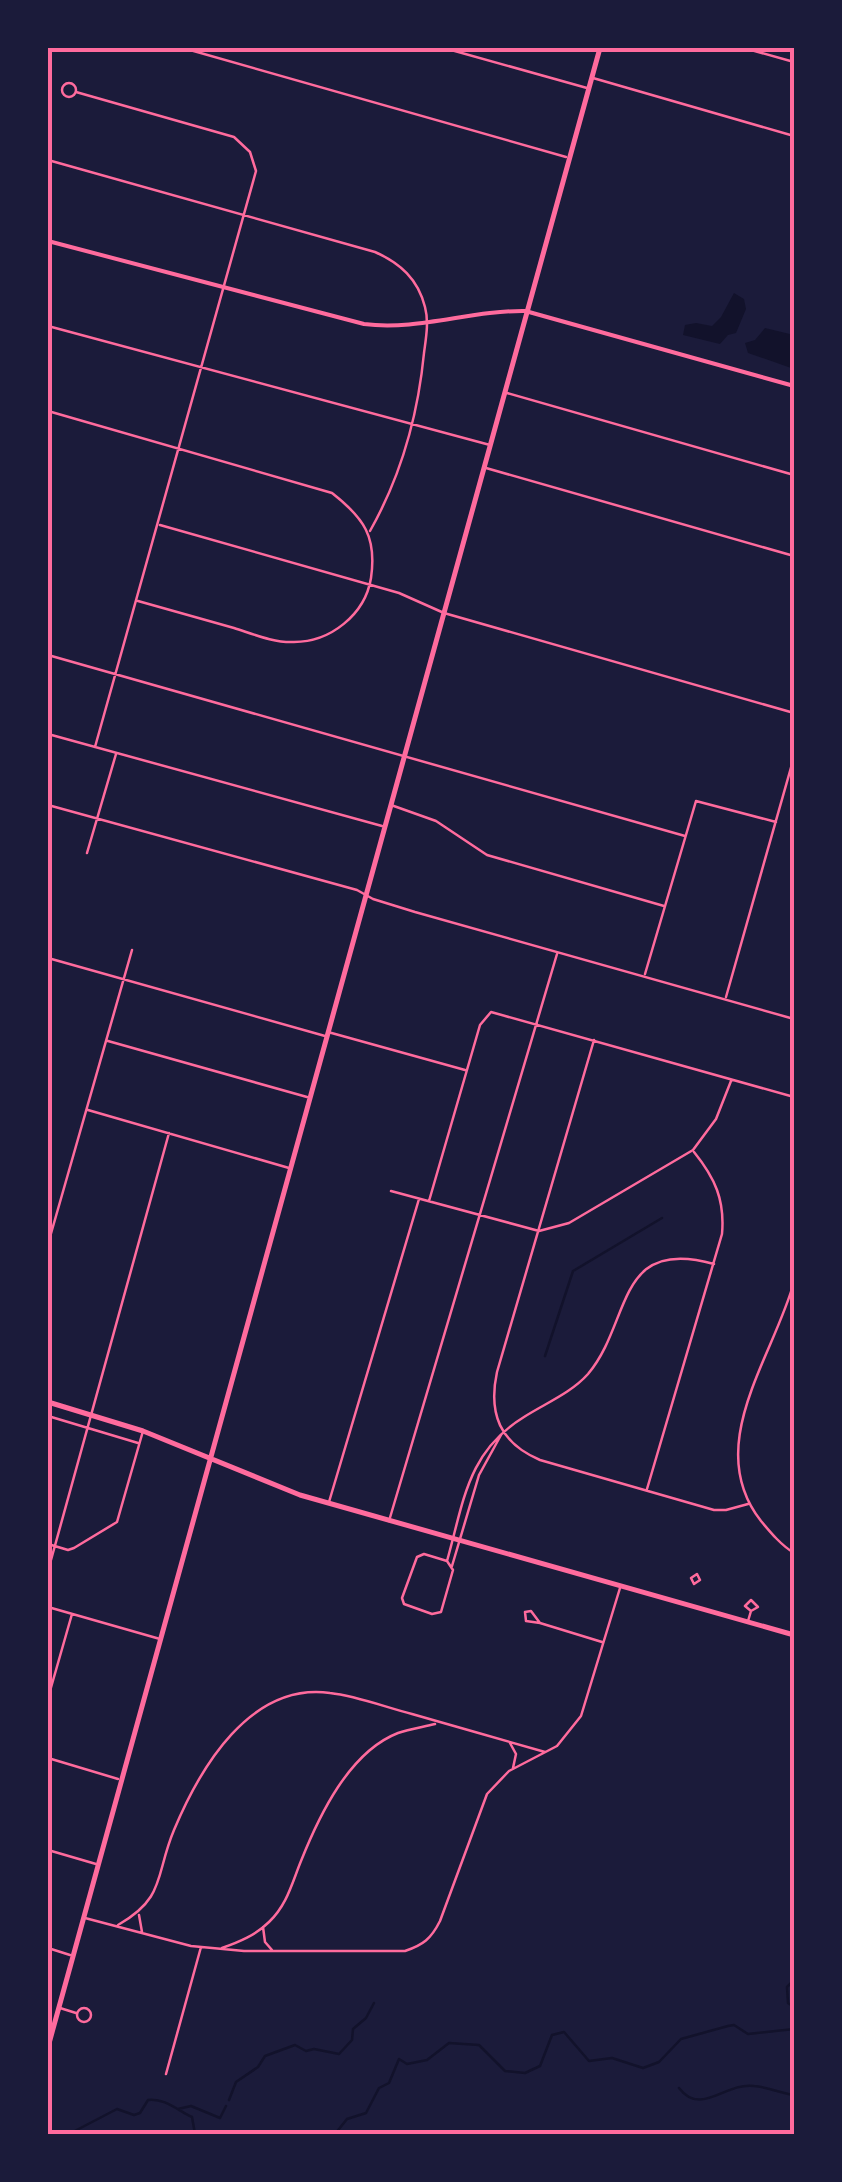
<svg xmlns="http://www.w3.org/2000/svg" width="842" height="2182" font-family="Jost,sans-serif">
<style>
.water{fill:#12122b}
.lines{fill:none;stroke-linecap:round;stroke-linejoin:round}
.stream{stroke:#12122b;stroke-width:2.5}
.minor{stroke:#ff6b9d;stroke-width:2.5}
.tertiary{stroke:#ff6b9d;stroke-width:4}
.secondary{stroke:#ff6b9d;stroke-width:4}
.primary{stroke:#ff6b9d;stroke-width:5}
.neatline{fill:none;stroke:#ff6b9d;stroke-width:4}
</style>
<rect width="100%" height="100%" fill="#1b1b3a"/>
<path class="water" d="M 734,293 L 744,299 L 746,309 L 736,333 L 728,335 L 720,344 L 683,335 L 685,325 L 696,323 L 712,326 L 721,317 Z
M 765,328 L 794,335 L 794,369 L 748,353 L 745,343 L 755,340 Z"/>
<g class="lines">
<path class="stream" d="M 545,1356 L 573,1271 L 662,1218
M 794,1980 L 787,1987 L 788,2003 L 794,2007
M 679,2088 C 701,2117 725,2082 754,2086 C 768,2087 780,2093 794,2095
M 229,2100 L 236,2082 L 258,2067 L 265,2056 L 295,2045 L 306,2051 L 314,2049 L 339,2054 L 352,2040 L 353,2029 L 366,2018 L 374,2003
M 178,2109 L 191,2106 L 220,2118 L 226,2106
M 69,2134 L 117,2109 L 134,2115 L 140,2113 L 148,2100 C 166,2098 178,2111 192,2117 L 195,2134
M 335,2134 L 347,2119 L 366,2113 L 379,2088 L 389,2083 L 399,2059 L 407,2064 L 427,2060 L 449,2043 L 479,2045 L 505,2071 L 525,2073 L 540,2066 L 552,2035 L 564,2032 L 589,2061 L 612,2058 L 643,2068 L 659,2062 L 681,2039 L 728,2026 L 734,2025 L 748,2034 L 794,2029"/>
<path class="minor" d="M 183,48 L 566,157
M 444,48 L 587,88
M 744,48 L 794,62
M 593,78 L 794,136
M62 90a7 7 0 1 1 14 0a7 7 0 1 1-14 0Z
M 76,92 L 234,137 L 250,152 L 256,171 L 95,747
M 48,160 L 375,252 C 400,263 418,279 425,307 C 429,322 426,338 424,353 C 418,415 401,476 370,531
M 48,326 L 490,445
M 507,393 L 794,475
M 48,411 L 332,493 C 364,518 377,537 371,578 C 365,615 330,642 294,642 C 274,643 253,634 234,628 C 202,619 170,610 138,601
M 486,468 L 794,556
M 160,525 L 399,593 L 444,613 L 794,713
M 48,655 L 685,836
M 48,734 L 382,826
M 48,805 L 357,890 L 373,899 L 415,912 L 794,1019
M 391,805 L 436,821 L 487,855 L 664,906
M 87,853 L 116,754
M 48,958 L 325,1036
M 645,974 L 696,801 L 776,822
M 726,997 L 794,757
M 328,1032 L 465,1070
M 594,1040 L 497,1372 C 488,1414 500,1443 540,1460 L 714,1510 L 726,1510 L 748,1504
M 108,1041 L 307,1097
M 88,1110 L 289,1168
M 391,1191 L 539,1231 L 569,1223 L 693,1150 L 716,1119 L 731,1081
M 429,1201 L 480,1025 L 491,1012 L 794,1097
M 48,1244 L 132,950
M 794,1282 C 773,1358 702,1446 761,1521 C 771,1533 781,1545 794,1553
M 48,1416 L 138,1443
M 647,1489 L 722,1234 C 725,1200 715,1178 694,1152
M 329,1502 L 419,1199
M 389,1521 L 557,954
M 48,1544 L 68,1550 L 74,1548 L 117,1522 L 143,1431
M 51,1560 L 169,1133
M 447,1561 L 424,1554 L 417,1557 L 402,1598 L 404,1604 L 432,1614 L 441,1612 L 453,1570 L 447,1561 C 464,1501 467,1452 524,1417 C 546,1403 571,1393 588,1374 C 632,1322 615,1236 714,1264
M 452,1566 L 479,1475 L 501,1435
M 697,1574 L 700,1580 L 694,1584 L 691,1578 Z
M 48,1607 L 160,1639
M 748,1621 L 751,1611 L 758,1607 L 751,1600 L 745,1606 L 751,1611
M 540,1623 L 526,1621 L 525,1612 L 531,1611 L 540,1623 L 602,1642
M 48,1698 L 72,1614
M 510,1743 L 516,1754 L 513,1768
M 48,1758 L 118,1779
M 48,1850 L 96,1864
M 139,1915 L 142,1932
M 85,1918 L 191,1946 L 244,1951 L 405,1951 C 423,1945 431,1939 440,1921 L 487,1794 L 509,1771 L 557,1746 L 581,1716 L 620,1588
M 118,1925 C 166,1898 155,1875 174,1830 C 200,1768 250,1682 330,1693 C 357,1696 385,1707 412,1714 C 456,1727 501,1739 545,1752
M 263,1927 L 265,1942 L 272,1950
M 48,1948 L 70,1955
M 222,1948 C 239,1942 256,1935 269,1922 C 287,1905 292,1883 301,1861 C 319,1816 349,1752 398,1733 C 409,1729 423,1727 435,1724
M77 2015a7 7 0 1 1 14 0a7 7 0 1 1-14 0Z
M 60,2008 L 76,2013
M 166,2074 L 201,1947"/>
<path class="tertiary" d="M 48,241 L 364,324 C 418,331 471,310 526,311"/>
<path class="secondary" d="M 529,312 L 794,386"/>
<path class="primary" d="M 48,1402 L 143,1431 L 300,1495 L 794,1635
M 48,2047 L 600,48"/>
</g>
<rect width="842" height="2182" fill="none" stroke="#1b1b3a" stroke-width="100"/>
<rect x="50" y="50" width="742" height="2082" class="neatline"/>
</svg>
